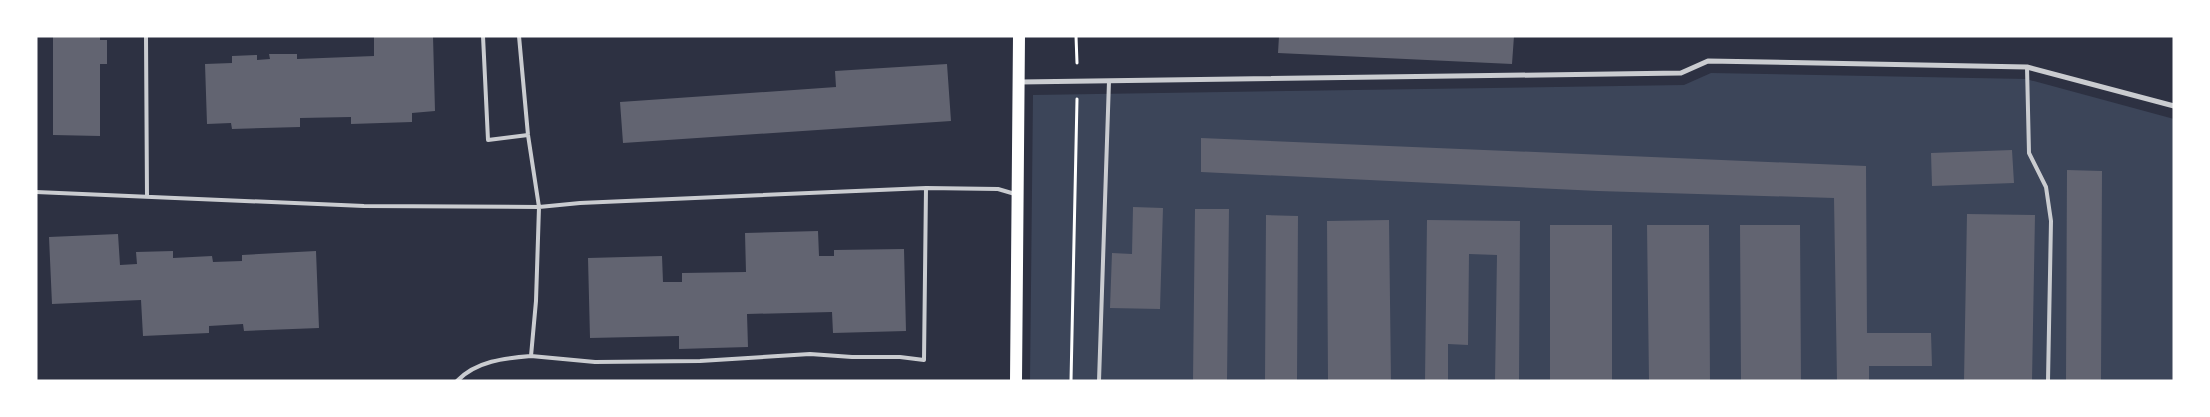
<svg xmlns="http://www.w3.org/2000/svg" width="2210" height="417" font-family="Montserrat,sans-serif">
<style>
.green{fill:#3c4559}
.building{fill:#626471}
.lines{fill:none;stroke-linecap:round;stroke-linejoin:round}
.path{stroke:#fff;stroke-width:3}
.service{stroke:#caccd0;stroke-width:4}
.minor{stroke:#caccd0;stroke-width:5}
.primary{stroke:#fff;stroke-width:12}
</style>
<rect width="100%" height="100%" fill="#2d3142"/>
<path class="green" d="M 1711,73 L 2026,79 L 2174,119 L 2174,381 L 1030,381 L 1033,95 L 1684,85 Z"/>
<path class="building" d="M 53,36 L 100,36 L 100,40 L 107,40 L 107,64 L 100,64 L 100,136 L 53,135 Z
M 374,36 L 433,36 L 435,111 L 412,113 L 412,122 L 351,124 L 351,117 L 300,118 L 300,127 L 232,129 L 231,123 L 207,124 L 205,64 L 232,63 L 232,56 L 257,55 L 257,60 L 270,59 L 269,54 L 297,54 L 297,59 L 374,56 Z
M 1279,36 L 1514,36 L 1512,64 L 1278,53 Z
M 947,64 L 951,121 L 623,143 L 620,102 L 836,87 L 835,71 Z
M 1201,138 L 1866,166 L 1867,333 L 1931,333 L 1932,366 L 1869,366 L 1869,381 L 1837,381 L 1834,198 L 1598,191 L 1201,172 Z
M 2012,150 L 2014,183 L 1932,186 L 1931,153 Z
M 2067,170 L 2102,171 L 2101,381 L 2066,381 Z
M 1133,207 L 1163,208 L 1160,309 L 1110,308 L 1112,253 L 1132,254 Z
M 1195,209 L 1229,209 L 1227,381 L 1193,381 Z
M 1967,214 L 2035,215 L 2032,381 L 1964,381 Z
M 1266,215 L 1298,216 L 1297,381 L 1265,381 Z
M 1389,220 L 1391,381 L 1328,381 L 1327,221 Z
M 1427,220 L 1520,221 L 1519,381 L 1495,381 L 1497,255 L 1469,254 L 1468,345 L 1448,344 L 1448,381 L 1425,381 Z
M 1550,225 L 1612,225 L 1612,381 L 1550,381 Z
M 1647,225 L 1709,225 L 1710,381 L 1649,381 Z
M 1740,225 L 1800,225 L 1801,381 L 1741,381 Z
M 818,231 L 819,256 L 834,256 L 834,250 L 904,249 L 906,331 L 833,333 L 832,312 L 747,314 L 748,347 L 679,349 L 679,336 L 590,338 L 588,258 L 662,256 L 663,282 L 682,282 L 682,273 L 746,272 L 745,233 Z
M 118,234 L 120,265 L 137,264 L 136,252 L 173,251 L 173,258 L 212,256 L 213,262 L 242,261 L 242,255 L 316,251 L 319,328 L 244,331 L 243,324 L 209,326 L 209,333 L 143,336 L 141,300 L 52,304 L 49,237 Z"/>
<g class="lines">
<path class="path" d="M 1076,36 L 1077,63
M 1071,381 L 1077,99"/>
<path class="service" d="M 146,36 L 147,197
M 483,36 L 488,140 L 528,135
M 2027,67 L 2029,153 L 2046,187 L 2051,221 L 2048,381
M 36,192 L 364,206 L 539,207 L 580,203 L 926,188 L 998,189 L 1015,194
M 531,356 L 595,362 L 700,361 L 810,354 L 852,357 L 900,357 L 924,360 L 926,188
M 457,381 C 476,361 505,358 531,356 L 536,301 L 539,207 L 528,135 L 519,36
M 1099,381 L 1109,81"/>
<path class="minor" d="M 1020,82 L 1681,73 L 1708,61 L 2027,67 L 2174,106"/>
<path class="primary" d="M 1016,381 L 1019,36"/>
</g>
<rect width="2210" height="417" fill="none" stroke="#ffffff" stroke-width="75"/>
</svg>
